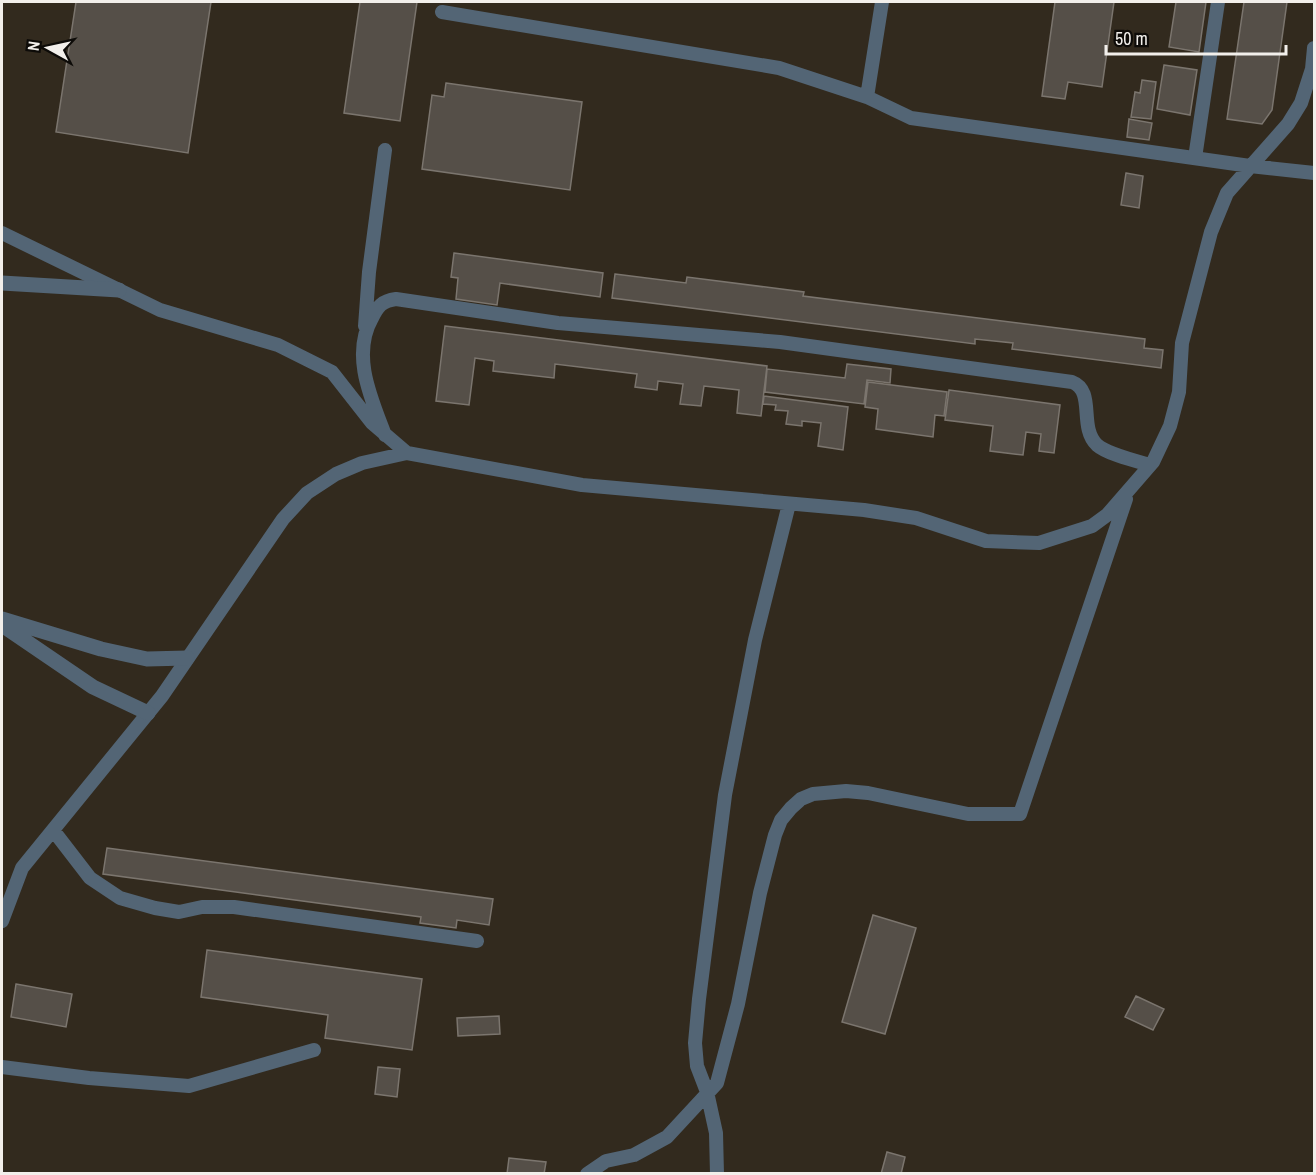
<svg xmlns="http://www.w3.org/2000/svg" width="1316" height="1175" font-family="'Archivo Narrow',sans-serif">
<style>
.built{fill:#322a1e}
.building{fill:#554f48;stroke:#7b756e;stroke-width:1.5}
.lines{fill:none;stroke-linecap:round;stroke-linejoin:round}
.lane{stroke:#536575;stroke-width:14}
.street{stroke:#536575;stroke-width:15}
</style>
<rect width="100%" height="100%" fill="#26211b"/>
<path class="built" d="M 2,2 L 1314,2 L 1314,1173 L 2,1174 Z"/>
<path class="building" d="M 76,2 L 211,2 L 188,153 L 56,132 Z
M 360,2 L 417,2 L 400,121 L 344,113 Z
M 1055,2 L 1114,2 L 1102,87 L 1068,82 L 1065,99 L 1042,96 Z
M 1176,2 L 1206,2 L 1199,52 L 1169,47 Z
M 1244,2 L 1287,2 L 1272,110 L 1262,124 L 1227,119 Z
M 1164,65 L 1197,70 L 1190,115 L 1157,109 Z
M 1142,80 L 1156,82 L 1151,119 L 1131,117 L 1135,92 L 1140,93 Z
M 446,83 L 582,102 L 570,190 L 422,169 L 432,95 L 444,97 Z
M 1129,119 L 1152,123 L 1149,140 L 1127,137 Z
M 1126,173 L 1143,176 L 1139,208 L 1121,205 Z
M 454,253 L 603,273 L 600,297 L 500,283 L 497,305 L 456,299 L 458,278 L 451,277 Z
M 615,274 L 686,283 L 687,277 L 804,292 L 803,296 L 1145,339 L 1144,348 L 1163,350 L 1161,368 L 1012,349 L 1013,343 L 975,339 L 975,344 L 612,298 Z
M 445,326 L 767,366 L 761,416 L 737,413 L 739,390 L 704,386 L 701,406 L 680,404 L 683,384 L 658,381 L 657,390 L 635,387 L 637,374 L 555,364 L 554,378 L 493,371 L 494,361 L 475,358 L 469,405 L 436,401 Z
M 847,364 L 891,369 L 890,383 L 867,380 L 864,404 L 765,392 L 767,369 L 845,378 Z
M 868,382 L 947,392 L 944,416 L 935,415 L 933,437 L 876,429 L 878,409 L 865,407 Z
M 949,390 L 1060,405 L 1054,453 L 1039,451 L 1041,434 L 1026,432 L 1023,455 L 990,451 L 993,426 L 945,420 Z
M 764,396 L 848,407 L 843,450 L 818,446 L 821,423 L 802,421 L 802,426 L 786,424 L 788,411 L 775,410 L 776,405 L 763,404 Z
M 107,848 L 493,899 L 489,925 L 457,920 L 456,928 L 420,923 L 421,917 L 103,874 Z
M 873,915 L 916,928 L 885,1034 L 842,1022 Z
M 207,950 L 422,979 L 412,1050 L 325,1038 L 328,1015 L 201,997 Z
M 16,984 L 72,994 L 66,1027 L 11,1017 Z
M 1136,996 L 1164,1009 L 1153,1030 L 1125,1017 Z
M 499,1016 L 500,1034 L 458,1036 L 457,1018 Z
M 378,1067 L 400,1069 L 397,1097 L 375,1094 Z
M 887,1152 L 905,1157 L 901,1174 L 881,1174 Z
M 509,1158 L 546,1162 L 544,1174 L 507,1174 Z"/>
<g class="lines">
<path class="lane" d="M 442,12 L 779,68 L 867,97 L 911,118 L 1250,166 L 1314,173
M 867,97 L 882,2
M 1195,158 L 1218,2
M 2,233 L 160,310 L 278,345 L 332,372 L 372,423 L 407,453
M 365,326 L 369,272 L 385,150
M 385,435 C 371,398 351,355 372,318 C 378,306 382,301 396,299 L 558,323 L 780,342 L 1072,382 C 1096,391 1078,427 1097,445 C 1107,454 1136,461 1150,465
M 53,830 L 90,878 L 120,898 L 155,908 L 179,912 L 202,907 L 234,907 L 477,941
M 2,921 L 22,868 L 162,696 L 283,519 L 307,493 L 336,474 L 362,463 L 407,453 L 582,485 L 864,510 L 916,518 L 986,541 L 1039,543 L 1092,526 L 1107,515 L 1153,462 L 1170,426 L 1179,392 L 1182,343 L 1211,232 L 1227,193 L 1288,124 L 1301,103 L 1312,69 L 1314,48
M 2,1067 L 89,1078 L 189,1086 L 314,1050
M 587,1174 L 606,1161 L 634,1155 L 667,1137 L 717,1083 L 738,1004 L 760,893 L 775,835 L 781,820 L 791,808 L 801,799 L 813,794 L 846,791 L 868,793 L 968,814 L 1020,814 L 1126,499
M 717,1174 L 716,1133 L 707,1092 L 697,1066 L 695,1043 L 699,999 L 725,795 L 755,640 L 789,504"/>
<path class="street" d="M 2,283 L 119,290
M 2,619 L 101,649 L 147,659 L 187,658
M 2,625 L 93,687 L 148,713"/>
</g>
<rect width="1316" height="1175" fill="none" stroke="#f2efeb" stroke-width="6"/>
<g transform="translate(48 48) rotate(278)" stroke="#0d0b08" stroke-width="4.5" paint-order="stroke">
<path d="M0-4.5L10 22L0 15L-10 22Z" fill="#f2efeb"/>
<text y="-9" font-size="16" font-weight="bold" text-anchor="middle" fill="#f2efeb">N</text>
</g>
<path d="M1106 45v9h180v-9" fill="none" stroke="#f2efeb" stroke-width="3"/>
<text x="1115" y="45" font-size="18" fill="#f2efeb" stroke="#0d0b08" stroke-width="4.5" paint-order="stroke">50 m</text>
</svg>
